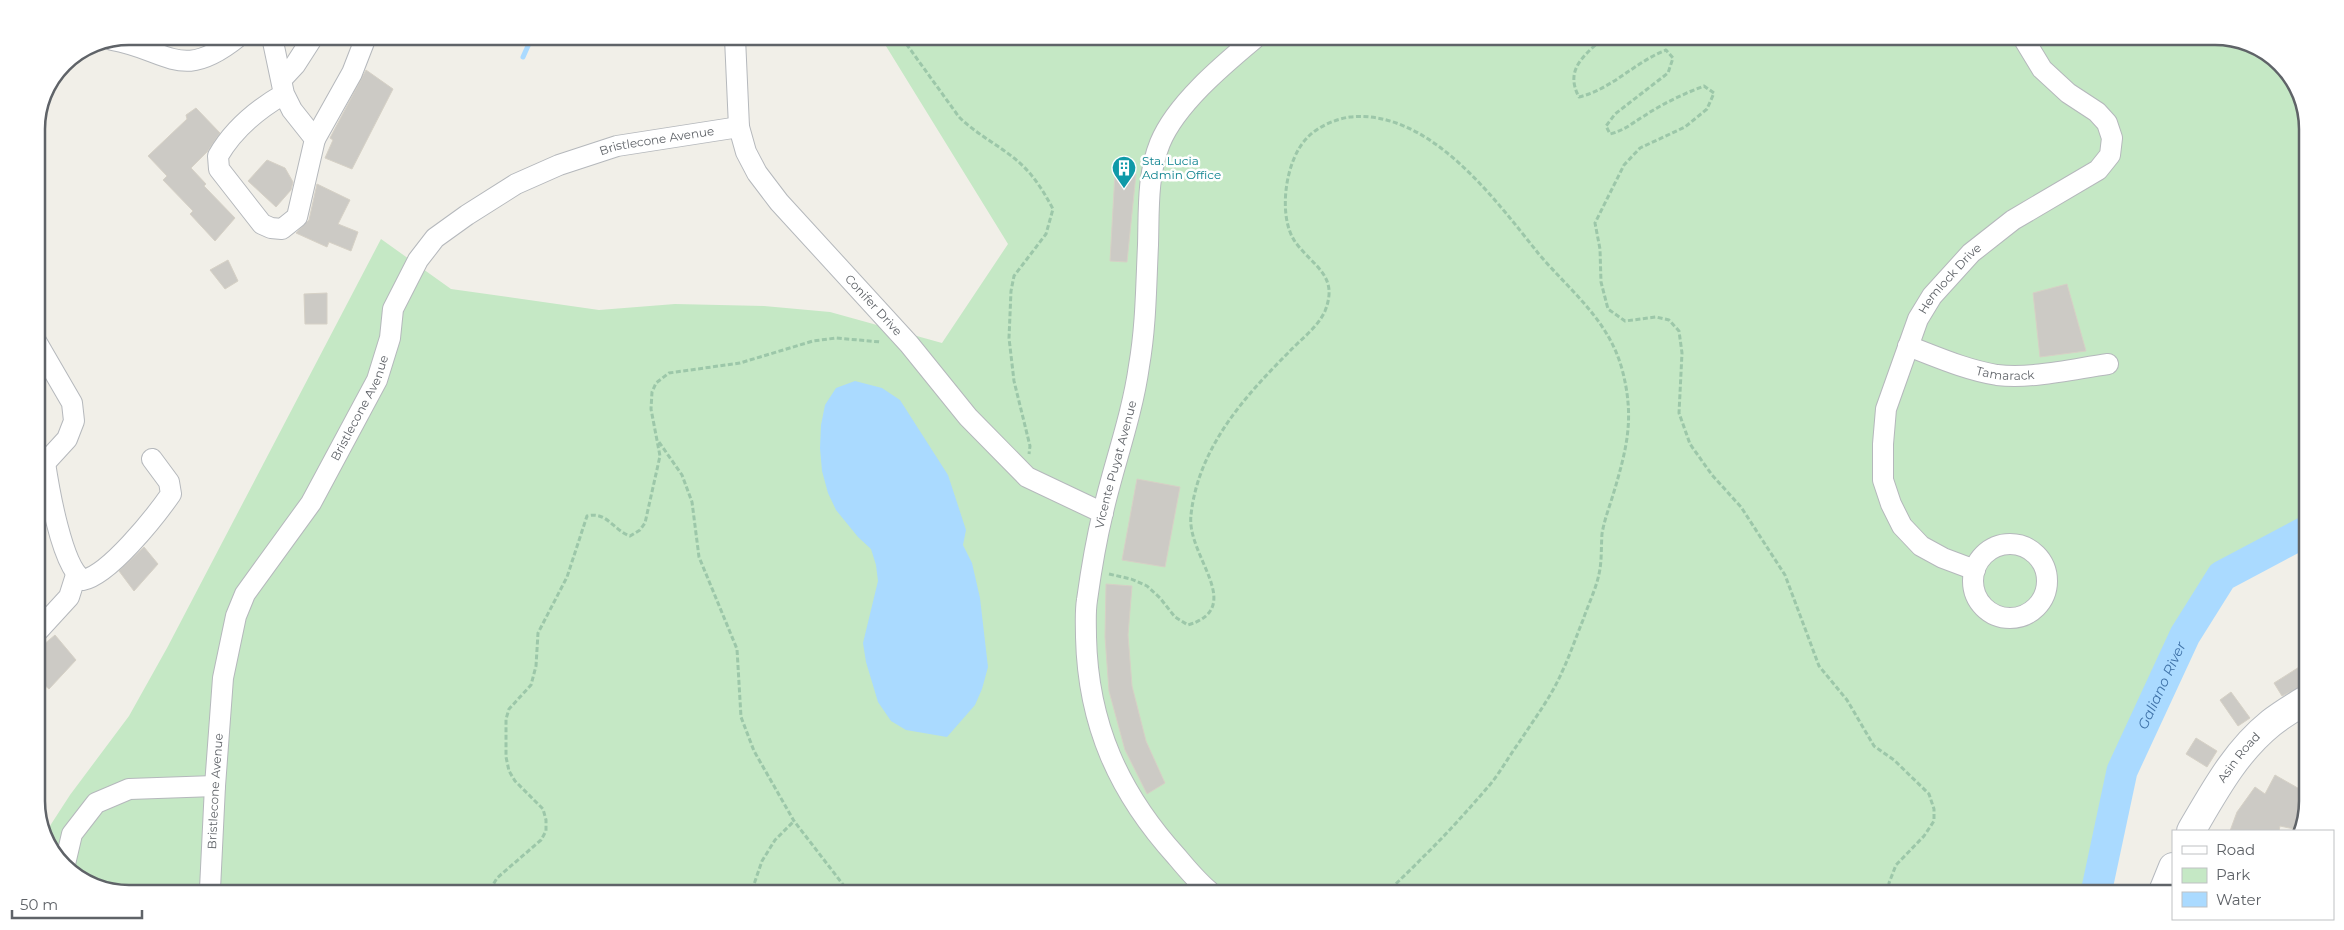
<svg xmlns="http://www.w3.org/2000/svg" width="2344" height="930" font-family="Montserrat,sans-serif">
<style>
.green{fill:#c5e8c5}
.water{fill:#aadaff}
.lines{fill:none;stroke-linecap:round;stroke-linejoin:round}
.stream{stroke:#aadaff;stroke-width:5}
.river{stroke:#aadaff;stroke-width:31}
.building{fill:#cccac5;stroke:#d6d1c6}
.street-casing{stroke:#b5b8bc;stroke-width:22}
.secondary-casing{stroke:#b6babf;stroke-width:30}
.path{stroke:#9cc7a9;stroke-width:3;stroke-dasharray:5 2.5;stroke-linecap:butt}
.street{stroke:#fff;stroke-width:20}
.secondary{stroke:#fff;stroke-width:28}
.labels{text-anchor:middle;stroke-width:5;stroke-linejoin:round;paint-order:stroke}
.street-label{font-size:12px;fill:#5f6368;stroke:#fff}
.culture-label{font-size:12px;fill:#0d838f;stroke:#fff;text-anchor:start}
.water-label{font-size:14px;font-style:italic;fill:#4174aa;stroke:#fff}
.rim{fill:none;stroke:#5f6368;stroke-width:2.5}
</style>
<rect width="100%" height="100%" fill="#f1efe8"/>
<path class="green" d="M 881,38 L 2245,41 L 2288,72 L 2308,123 L 2305,532 L 2222,576 L 2185,635 L 2122,771 L 2096,893 L 99,889 L 55,857 L 46,832 L 70,795 L 129,716 L 167,648 L 381,239 L 451,289 L 599,310 L 675,304 L 764,306 L 830,312 L 942,343 L 1008,244 Z"/>
<path class="water" d="M 855,381 L 882,388 L 900,400 L 948,475 L 966,530 L 963,545 L 972,563 L 980,598 L 988,667 L 982,689 L 975,705 L 947,737 L 906,730 L 891,721 L 878,702 L 866,662 L 863,643 L 878,581 L 876,565 L 871,549 L 858,537 L 836,510 L 828,493 L 822,471 L 820,448 L 821,425 L 825,405 L 836,388 Z"/>
<g class="lines">
<path class="stream" d="M 523,57 L 532,37"/>
<path class="river" id="s1" d="M 2096,893 L 2122,771 L 2185,635 L 2222,576 L 2305,532"/>
</g>
<path class="building" d="M 366,70 L 393,89 L 352,169 L 325,158 L 333,140 L 330,138 Z
M 196,108 L 220,133 L 207,152 L 191,168 L 206,184 L 204,186 L 235,218 L 215,241 L 190,214 L 193,211 L 163,180 L 167,176 L 148,156 L 187,119 L 186,115 Z
M 267,160 L 285,168 L 293,182 L 291,190 L 276,207 L 248,181 Z
M 1115,173 L 1136,174 L 1127,262 L 1110,261 Z
M 317,184 L 350,200 L 338,224 L 358,232 L 351,251 L 329,242 L 327,247 L 296,233 L 309,220 Z
M 228,260 L 238,281 L 225,289 L 210,270 Z
M 2067,284 L 2086,351 L 2040,357 L 2033,293 Z
M 327,293 L 327,324 L 305,324 L 304,294 Z
M 1137,479 L 1180,487 L 1165,567 L 1122,560 Z
M 144,547 L 158,564 L 134,591 L 119,571 Z
M 1106,584 L 1132,586 L 1128,635 L 1132,686 L 1146,741 L 1165,783 L 1147,794 L 1125,750 L 1109,691 L 1105,637 Z
M 55,635 L 76,660 L 49,689 L 36,678 L 36,651 Z
M 2304,664 L 2304,685 L 2282,696 L 2274,683 Z
M 2231,692 L 2250,718 L 2238,726 L 2220,700 Z
M 2196,738 L 2217,751 L 2207,767 L 2186,754 Z
M 2275,775 L 2303,791 L 2303,831 L 2280,826 L 2279,831 L 2230,831 L 2237,812 L 2255,787 L 2265,794 Z"/>
<g class="lines">
<defs>
<g id="street">
<path d="M 272,37 L 284,94 L 292,110 L 315,139 L 297,217 L 282,229 L 271,228 L 262,224 L 219,169 L 218,156 C 233,130 258,109 284,94"/>
<path id="s2" d="M 735,38 L 739,127 L 746,152 L 757,173 L 779,202 L 909,344 L 968,417 L 1027,477 L 1103,513"/>
<path d="M 112,40 C 169,50 181,83 238,37"/>
<path d="M 282,79 L 295,65 L 313,37"/>
<path d="M 315,139 L 352,73 L 366,37"/>
<path d="M 36,341 L 72,403 L 74,421 L 67,439 L 45,463 L 36,465"/>
<path id="s3" d="M 1908,346 C 1937,357 1966,370 1997,375 C 2033,379 2073,369 2108,364"/>
<path d="M 45,463 C 49,489 62,567 83,580 C 109,575 155,517 171,494 L 169,482 L 152,459"/>
<circle cx="2010" cy="581" r="37"/>
<path id="s4" d="M 1975,570 L 1943,558 L 1921,546 L 1902,526 L 1891,504 L 1883,480 L 1883,444 L 1886,409 L 1918,319 L 1932,296 L 1971,253 L 2013,220 L 2098,170 L 2110,155 L 2112,138 L 2107,123 L 2097,112 L 2068,93 L 2042,69 L 2025,41"/>
<path d="M 36,633 L 69,597 L 76,575"/>
<path d="M 65,864 L 72,834 L 96,803 L 129,789 L 215,786"/>
<path id="s5" d="M 210,889 L 215,786 L 223,678 L 236,616 L 245,594 L 311,503 L 377,380 L 390,338 L 393,309 L 418,260 L 435,238 L 467,215 L 516,184 L 559,165 L 617,146 L 739,127"/>
<path id="s6" d="M 1209,891 C 1197,881 1187,869 1177,857 C 1119,793 1088,725 1086,637 C 1086,625 1085,612 1087,600 C 1091,571 1096,541 1103,512 C 1114,464 1132,416 1139,366 C 1146,326 1146,286 1148,245 C 1149,211 1147,175 1160,143 C 1176,104 1223,65 1254,39"/>
</g>
<g id="secondary">
<path id="s7" d="M 2191,831 C 2214,792 2235,752 2271,723 C 2281,715 2293,708 2304,701"/>
<path d="M 2162,894 L 2173,867"/>
</g>
</defs>
<use href="#street" class="street-casing"/>
<use href="#secondary" class="secondary-casing"/>
<path class="path" d="M 902,38 L 959,117 C 978,136 1005,148 1024,167 C 1036,179 1045,194 1053,209 L 1046,234 L 1014,276 L 1011,291 L 1009,338 L 1014,381 L 1030,446 L 1029,454
M 1601,40 C 1582,57 1565,71 1579,97 C 1612,89 1635,62 1666,50 L 1673,58 L 1668,73 L 1615,114 L 1606,126 L 1610,134 C 1625,130 1631,124 1644,116 C 1662,104 1683,94 1704,86 L 1714,93 L 1707,109 L 1685,127 L 1640,148 L 1624,165 L 1595,223 L 1600,249 L 1601,282 L 1608,309 L 1625,321 L 1656,317 L 1669,320 L 1679,331 L 1682,353 L 1679,413 L 1690,444 L 1712,475 L 1741,507 L 1785,575 L 1819,666 L 1847,700 L 1874,746 L 1894,760 L 1929,794 L 1934,809 L 1934,821 L 1924,836 L 1896,865 L 1889,883 L 1889,893
M 659,442 L 682,475 L 692,502 L 699,557 L 737,649 L 741,717 L 754,751 L 794,821 L 848,891
M 1109,574 L 1131,579 L 1147,586 L 1160,598 L 1175,617 L 1188,625 C 1247,607 1186,556 1191,515 C 1198,449 1243,398 1288,353 C 1300,340 1318,327 1325,311 C 1339,276 1314,267 1296,243 C 1277,218 1285,160 1307,138 C 1317,127 1335,119 1350,117 C 1429,109 1494,198 1538,253 C 1570,291 1608,319 1622,369 C 1635,418 1627,448 1613,495 C 1609,508 1604,521 1602,534 C 1601,547 1602,561 1599,574 C 1596,589 1588,605 1583,620 C 1576,637 1570,655 1562,672 C 1551,697 1535,718 1520,741 C 1509,756 1500,773 1488,787 C 1467,811 1445,836 1422,858 C 1411,870 1399,880 1388,892
M 490,890 L 497,878 L 541,840 L 546,831 L 546,820 L 543,809 L 515,781 L 509,771 L 506,757 L 506,719 L 509,709 L 531,685 L 536,666 L 538,633 L 567,577 L 587,516 C 607,511 613,530 630,536 L 640,530 L 645,523 L 660,456 L 651,409 L 652,392 L 656,383 L 669,373 L 740,363 L 813,341 L 836,338 L 881,342
M 752,890 L 762,861 L 775,840 L 794,821"/>
<use href="#street" class="street"/>
<use href="#secondary" class="secondary"/>
</g>
<defs>
<symbol id="building-pin" viewBox="-11 -11 22 30"><path d="M0 17L-7.5 6A9.5 9.5 0 1 1 7.5 6Z" fill="#0f9aa8" stroke="#fff"/><path d="M-4-6H4V6H1V3H-1V6H-4ZM-2.5-4.3h1.7v1.8h-1.7ZM.8-4.3h1.7v1.8H.8ZM-2.5-1h1.7V.8h-1.7ZM.8-1h1.7V.8H.8Z" fill="#fff"/></symbol>
</defs>
<g fill-rule="evenodd">
<use href="#building-pin" x="1110" y="154" width="28" height="38"/>
</g>
<g class="labels">
<g class="street-label">
<text dy="4" stroke="none"><textPath href="#s5" startOffset="952">Bristlecone Avenue</textPath></text>
<text dy="4" stroke="none"><textPath href="#s4" startOffset="355">Hemlock Drive</textPath></text>
<text dy="4" stroke="none"><textPath href="#s2" startOffset="315">Conifer Drive</textPath></text>
<text dy="4" stroke="none"><textPath href="#s3" startOffset="102">Tamarack</textPath></text>
<text dy="4" stroke="none"><textPath href="#s5" startOffset="518">Bristlecone Avenue</textPath></text>
<text dy="4" stroke="none"><textPath href="#s6" startOffset="466">Vicente Puyat Avenue</textPath></text>
<text dy="4" stroke="none"><textPath href="#s7" startOffset="88">Asin Road</textPath></text>
<text dy="4" stroke="none"><textPath href="#s5" startOffset="98">Bristlecone Avenue</textPath></text>
</g>
<g class="culture-label">
<text x="1142" y="165">Sta. Lucia<tspan x="1142" dy="14">Admin Office</tspan></text>
</g>
<g class="water-label">
<text dy="5" stroke="none"><textPath href="#s1" startOffset="219">Galiano River</textPath></text>
</g>
</g>
<path d="M0 0H2344V930H0ZM129 45H2215A84 84 0 0 1 2299 129V801A84 84 0 0 1 2215 885H129A84 84 0 0 1 45 801V129A84 84 0 0 1 129 45Z" fill="#fff" fill-rule="evenodd"/>
<path class="rim" d="M129 45H2215A84 84 0 0 1 2299 129V801A84 84 0 0 1 2215 885H129A84 84 0 0 1 45 801V129A84 84 0 0 1 129 45Z"/>
<rect x="2172" y="830" width="162" height="90" fill="#ffffff" stroke="#bfc1c3"/>
<rect x="2182" y="846" width="25" height="8" fill="#ffffff" stroke="#bfc1c3"/>
<text x="2216" y="855" font-size="15" fill="#5f6368">Road</text>
<rect x="2182" y="868" width="25" height="15" fill="#c5e8c5" stroke="#bfc1c3"/>
<text x="2216" y="880" font-size="15" fill="#5f6368">Park</text>
<rect x="2182" y="892" width="25" height="15" fill="#aadaff" stroke="#bfc1c3"/>
<text x="2216" y="905" font-size="15" fill="#5f6368">Water</text>
<path d="M12 910v8h130v-8" fill="none" stroke="#5f6368" stroke-width="2.5"/>
<text x="20" y="910" font-size="15" fill="#5f6368" stroke="#ffffff" stroke-width="4" paint-order="stroke">50 m</text>
</svg>
